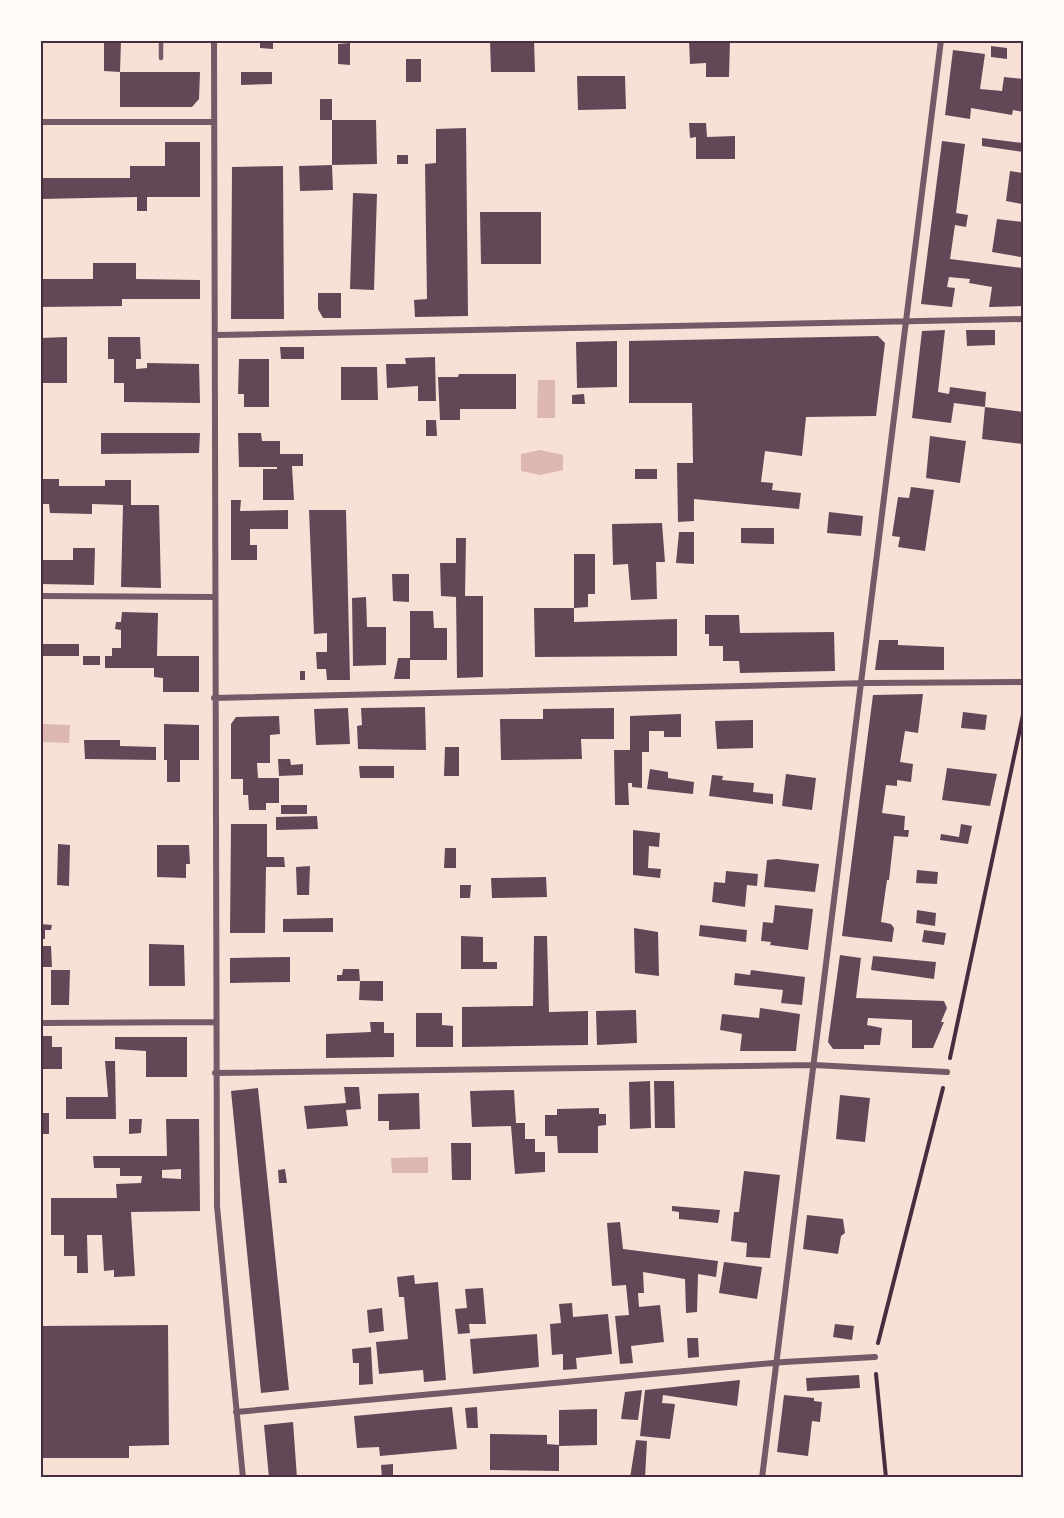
<svg xmlns="http://www.w3.org/2000/svg" width="1064" height="1518" font-family="Merriweather,serif">
<style>
.water{fill:#dcb8b0}
.building{fill:#644757;fill-rule:evenodd}
.lines{fill:none;stroke-linecap:round;stroke-linejoin:round}
.path{stroke:#4a2c40;stroke-width:4}
.service{stroke:#755966;stroke-width:4.5}
.minor{stroke:#755966;stroke-width:6}
.neatline{fill:none;stroke:#4a2c40;stroke-width:2}
</style>
<rect width="100%" height="100%" fill="#f7e1d7"/>
<path class="water" d="M 538,380 L 555,380 L 555,418 L 537,418 Z
M 540,450 L 563,455 L 563,470 L 540,475 L 521,471 L 521,454 Z
M 41,724 L 70,725 L 69,743 L 41,742 Z
M 428,1157 L 428,1173 L 392,1173 L 391,1158 Z"/>
<path class="building" d="M 104,40 L 121,40 L 120,72 L 104,71 Z
M 260,40 L 273,40 L 273,49 L 260,48 Z
M 490,40 L 534,40 L 535,72 L 491,72 Z
M 689,40 L 730,40 L 729,77 L 706,77 L 706,63 L 690,64 Z
M 350,43 L 350,65 L 338,64 L 338,44 Z
M 991,46 L 1007,48 L 1007,59 L 991,57 Z
M 953,50 L 985,54 L 980,89 L 1002,91 L 1004,77 L 1023,79 L 1023,112 L 1013,110 L 1012,115 L 971,108 L 970,119 L 945,115 Z
M 406,59 L 421,59 L 421,82 L 406,82 Z
M 120,72 L 200,72 L 199,99 L 192,107 L 120,107 Z
M 241,72 L 272,72 L 272,84 L 241,85 Z
M 577,76 L 625,76 L 626,109 L 578,110 Z
M 320,99 L 332,99 L 332,120 L 320,120 Z
M 332,120 L 376,120 L 377,164 L 332,165 Z
M 689,123 L 706,123 L 707,137 L 735,136 L 735,159 L 696,159 L 696,137 L 690,138 Z
M 466,128 L 468,316 L 415,317 L 414,300 L 427,299 L 425,164 L 436,163 L 436,129 Z
M 982,138 L 1023,143 L 1023,152 L 982,146 Z
M 942,141 L 965,144 L 956,213 L 968,215 L 966,227 L 955,225 L 950,259 L 1023,268 L 1023,306 L 989,307 L 992,287 L 969,283 L 970,279 L 949,277 L 947,287 L 955,288 L 952,307 L 921,304 Z
M 165,142 L 200,142 L 200,197 L 147,197 L 147,211 L 137,211 L 137,197 L 40,199 L 40,178 L 130,178 L 130,166 L 165,166 Z
M 397,155 L 408,155 L 408,164 L 397,164 Z
M 332,165 L 333,190 L 300,191 L 299,166 Z
M 283,166 L 284,319 L 231,319 L 232,167 Z
M 1010,171 L 1023,173 L 1022,204 L 1006,201 Z
M 353,193 L 377,194 L 374,290 L 350,289 Z
M 480,212 L 541,212 L 541,264 L 481,264 Z
M 997,219 L 1023,222 L 1021,257 L 992,252 Z
M 93,263 L 136,263 L 136,279 L 200,280 L 200,299 L 122,299 L 122,306 L 40,307 L 40,279 L 93,279 Z
M 318,293 L 341,293 L 341,318 L 323,318 L 318,309 Z
M 945,330 L 938,392 L 949,394 L 950,387 L 986,392 L 985,407 L 954,403 L 951,423 L 912,418 L 922,331 Z
M 966,330 L 995,330 L 995,345 L 967,346 Z
M 878,336 L 885,343 L 876,416 L 806,417 L 802,456 L 765,451 L 761,482 L 773,483 L 772,490 L 801,493 L 799,509 L 694,499 L 694,521 L 678,522 L 677,463 L 693,463 L 692,403 L 629,403 L 629,341 Z
M 67,337 L 67,383 L 40,383 L 40,338 Z
M 108,337 L 140,337 L 141,359 L 136,359 L 136,369 L 147,368 L 147,363 L 199,364 L 200,403 L 124,402 L 124,383 L 114,383 L 114,359 L 108,359 Z
M 617,341 L 617,387 L 577,388 L 576,342 Z
M 280,347 L 304,347 L 304,359 L 281,359 Z
M 435,357 L 436,401 L 418,401 L 418,386 L 387,388 L 386,364 L 406,364 L 405,358 Z
M 239,359 L 269,359 L 269,407 L 244,407 L 244,394 L 238,394 Z
M 341,367 L 377,367 L 378,400 L 341,400 Z
M 459,374 L 516,374 L 516,409 L 460,409 L 460,420 L 440,420 L 438,377 L 458,377 Z
M 584,394 L 585,404 L 572,404 L 572,395 Z
M 985,407 L 1023,412 L 1021,431 L 1023,432 L 1023,444 L 982,439 Z
M 426,420 L 436,420 L 437,436 L 426,436 Z
M 101,433 L 200,433 L 199,453 L 101,454 Z
M 238,433 L 261,433 L 262,441 L 280,441 L 280,454 L 303,454 L 303,466 L 292,466 L 294,500 L 263,500 L 263,469 L 277,469 L 277,467 L 239,467 Z
M 930,436 L 966,441 L 960,483 L 926,478 Z
M 635,469 L 657,469 L 657,479 L 635,479 Z
M 40,479 L 59,479 L 59,486 L 105,486 L 105,480 L 131,480 L 131,505 L 159,505 L 161,588 L 121,587 L 123,505 L 92,504 L 92,514 L 50,513 L 49,504 L 40,504 Z
M 911,487 L 934,490 L 925,551 L 898,547 L 900,537 L 892,536 L 898,497 L 909,498 Z
M 231,500 L 241,500 L 240,511 L 288,510 L 288,529 L 250,529 L 250,545 L 257,545 L 257,560 L 231,560 Z
M 309,510 L 346,510 L 350,680 L 327,680 L 326,669 L 317,669 L 316,652 L 327,652 L 327,633 L 314,634 Z
M 829,512 L 863,516 L 861,536 L 827,533 Z
M 662,523 L 665,562 L 656,562 L 657,599 L 631,600 L 628,564 L 613,565 L 612,524 Z
M 741,528 L 774,528 L 774,544 L 741,543 Z
M 679,532 L 694,532 L 694,564 L 676,563 Z
M 456,538 L 466,538 L 465,596 L 483,596 L 483,677 L 457,678 L 456,597 L 441,596 L 440,563 L 456,563 Z
M 73,548 L 95,548 L 94,585 L 40,584 L 40,560 L 73,560 Z
M 574,554 L 595,554 L 595,594 L 588,594 L 588,607 L 574,608 L 574,622 L 677,619 L 677,656 L 535,657 L 534,608 L 574,608 Z
M 392,574 L 409,574 L 409,602 L 393,601 Z
M 366,597 L 367,627 L 386,627 L 386,665 L 353,666 L 352,598 Z
M 410,611 L 433,611 L 434,628 L 447,628 L 447,660 L 410,660 L 410,679 L 394,679 L 398,658 L 410,658 Z
M 122,612 L 158,613 L 157,656 L 199,656 L 199,692 L 163,692 L 163,678 L 154,677 L 154,668 L 105,668 L 105,656 L 112,656 L 112,648 L 121,648 L 121,630 L 115,629 L 116,622 L 121,622 Z
M 705,615 L 739,615 L 740,633 L 834,632 L 835,671 L 740,673 L 739,661 L 723,661 L 723,646 L 709,646 L 709,634 L 705,634 Z
M 879,640 L 898,640 L 898,645 L 944,647 L 944,670 L 875,670 Z
M 40,644 L 79,644 L 79,656 L 40,656 Z
M 83,656 L 100,656 L 100,665 L 83,665 Z
M 300,671 L 305,671 L 305,680 L 300,680 Z
M 923,694 L 918,733 L 905,731 L 900,762 L 913,764 L 911,782 L 897,780 L 897,786 L 886,785 L 882,813 L 905,816 L 904,830 L 909,830 L 908,837 L 894,836 L 889,880 L 887,880 L 881,922 L 891,924 L 894,928 L 892,942 L 842,936 L 873,695 Z
M 425,707 L 426,750 L 358,749 L 357,726 L 362,725 L 361,708 Z
M 348,708 L 350,744 L 316,745 L 314,709 Z
M 614,708 L 614,739 L 581,739 L 582,759 L 501,760 L 500,719 L 543,719 L 543,709 Z
M 963,712 L 987,715 L 985,730 L 961,728 Z
M 681,714 L 681,737 L 664,737 L 664,731 L 649,731 L 649,752 L 642,752 L 642,788 L 632,787 L 632,783 L 628,783 L 629,805 L 615,805 L 614,750 L 630,750 L 630,716 Z
M 279,716 L 280,734 L 270,735 L 270,763 L 257,763 L 258,778 L 279,778 L 279,803 L 266,803 L 266,810 L 249,810 L 248,795 L 243,795 L 243,779 L 231,779 L 231,724 L 236,717 Z
M 753,720 L 753,748 L 717,749 L 715,721 Z
M 164,724 L 199,725 L 199,760 L 180,760 L 180,782 L 167,782 L 167,760 L 164,760 Z
M 84,740 L 120,740 L 120,746 L 156,747 L 156,760 L 85,759 Z
M 445,747 L 459,747 L 459,776 L 444,776 Z
M 278,759 L 290,759 L 291,765 L 303,764 L 303,775 L 279,776 Z
M 359,766 L 394,766 L 394,778 L 360,778 Z
M 947,768 L 997,774 L 990,806 L 942,800 Z
M 650,769 L 668,772 L 668,778 L 694,782 L 693,794 L 647,789 Z
M 786,774 L 816,778 L 812,810 L 782,806 Z
M 712,775 L 723,776 L 722,780 L 754,783 L 753,792 L 773,794 L 773,804 L 709,796 Z
M 281,805 L 307,805 L 307,814 L 281,814 Z
M 317,816 L 318,829 L 276,830 L 276,817 Z
M 231,824 L 267,824 L 267,857 L 284,857 L 285,867 L 266,867 L 265,933 L 230,933 Z
M 961,824 L 972,826 L 968,844 L 940,840 L 941,834 L 959,837 Z
M 633,830 L 660,833 L 659,847 L 649,846 L 648,868 L 661,869 L 660,878 L 633,875 Z
M 58,844 L 70,845 L 69,886 L 57,885 Z
M 157,845 L 189,845 L 190,864 L 186,864 L 186,878 L 157,877 Z
M 445,848 L 456,848 L 456,868 L 444,868 Z
M 777,859 L 819,864 L 815,892 L 764,887 L 767,860 Z
M 310,866 L 309,895 L 297,895 L 296,867 Z
M 917,870 L 938,872 L 937,884 L 916,883 Z
M 726,871 L 758,874 L 757,886 L 747,885 L 745,907 L 712,902 L 714,882 L 725,883 Z
M 546,877 L 547,897 L 492,898 L 491,878 Z
M 460,885 L 471,885 L 470,898 L 460,898 Z
M 775,905 L 813,909 L 808,950 L 770,945 L 771,942 L 761,941 L 763,922 L 773,923 Z
M 917,910 L 936,913 L 935,926 L 916,923 Z
M 333,918 L 333,932 L 283,932 L 283,919 Z
M 40,924 L 52,925 L 51,930 L 45,930 L 45,939 L 40,939 Z
M 700,925 L 747,930 L 746,942 L 699,936 Z
M 634,928 L 658,932 L 659,976 L 635,973 Z
M 924,930 L 946,933 L 944,945 L 922,942 Z
M 461,936 L 483,937 L 483,962 L 497,962 L 497,969 L 461,969 Z
M 534,936 L 547,936 L 549,1012 L 588,1011 L 588,1045 L 462,1047 L 462,1007 L 533,1006 Z
M 149,944 L 184,945 L 185,986 L 149,986 Z
M 40,946 L 51,946 L 52,967 L 40,967 Z
M 840,955 L 861,958 L 856,998 L 944,1001 L 947,1008 L 941,1022 L 944,1022 L 933,1048 L 912,1048 L 912,1020 L 868,1018 L 867,1025 L 882,1028 L 880,1045 L 864,1045 L 864,1049 L 833,1049 L 828,1042 Z
M 873,956 L 936,962 L 934,979 L 871,970 Z
M 290,957 L 290,982 L 230,983 L 230,958 Z
M 343,969 L 359,969 L 360,981 L 337,981 L 337,975 L 342,975 Z
M 51,970 L 70,970 L 69,1005 L 51,1005 Z
M 751,970 L 805,977 L 802,1005 L 781,1003 L 783,990 L 734,985 L 735,973 L 750,975 Z
M 360,981 L 383,981 L 383,1001 L 359,1000 Z
M 760,1008 L 800,1014 L 796,1051 L 740,1051 L 742,1034 L 720,1030 L 722,1014 L 759,1018 Z
M 636,1010 L 637,1043 L 597,1045 L 596,1011 Z
M 416,1013 L 442,1013 L 442,1025 L 453,1026 L 453,1047 L 416,1047 Z
M 370,1022 L 384,1022 L 384,1033 L 394,1033 L 394,1057 L 326,1058 L 326,1034 L 371,1032 Z
M 40,1036 L 52,1036 L 52,1047 L 62,1047 L 62,1069 L 40,1069 Z
M 115,1037 L 187,1037 L 187,1077 L 146,1077 L 146,1051 L 115,1049 Z
M 105,1061 L 115,1061 L 116,1119 L 66,1119 L 66,1097 L 108,1097 Z
M 650,1081 L 651,1128 L 630,1129 L 629,1082 Z
M 654,1081 L 674,1081 L 675,1128 L 655,1128 Z
M 344,1087 L 359,1087 L 361,1109 L 346,1110 L 348,1126 L 307,1129 L 304,1106 L 346,1103 Z
M 258,1088 L 289,1390 L 261,1393 L 231,1091 Z
M 514,1090 L 516,1123 L 525,1123 L 525,1139 L 535,1139 L 535,1152 L 545,1152 L 545,1172 L 515,1174 L 511,1126 L 472,1127 L 470,1091 Z
M 419,1093 L 420,1129 L 389,1130 L 389,1121 L 378,1121 L 378,1094 Z
M 840,1095 L 870,1098 L 865,1142 L 836,1139 Z
M 599,1108 L 599,1114 L 606,1114 L 606,1125 L 598,1126 L 598,1153 L 558,1153 L 557,1136 L 545,1136 L 545,1115 L 557,1115 L 557,1109 Z
M 40,1113 L 49,1113 L 49,1134 L 40,1134 Z
M 129,1119 L 142,1119 L 141,1133 L 129,1134 Z
M 166,1119 L 199,1119 L 200,1211 L 131,1212 L 135,1276 L 114,1277 L 114,1270 L 104,1271 L 102,1235 L 87,1235 L 88,1273 L 77,1273 L 77,1256 L 64,1256 L 64,1235 L 51,1235 L 51,1198 L 117,1198 L 116,1184 L 141,1183 L 142,1176 L 120,1176 L 120,1168 L 94,1168 L 93,1156 L 167,1156 ZM 181,1169 L 181,1179 L 162,1178 L 162,1170 Z
M 451,1143 L 471,1143 L 471,1180 L 452,1180 Z
M 285,1169 L 287,1183 L 279,1183 L 278,1170 Z
M 744,1171 L 780,1175 L 770,1258 L 746,1257 L 747,1243 L 731,1241 L 734,1212 L 739,1212 Z
M 672,1206 L 720,1210 L 718,1223 L 679,1219 L 679,1212 L 672,1211 Z
M 807,1215 L 843,1219 L 845,1233 L 841,1236 L 838,1254 L 803,1249 Z
M 620,1222 L 623,1249 L 718,1261 L 716,1277 L 698,1274 L 697,1312 L 686,1313 L 685,1279 L 643,1272 L 644,1293 L 638,1293 L 639,1307 L 660,1305 L 664,1342 L 631,1346 L 633,1363 L 620,1364 L 615,1316 L 629,1315 L 626,1285 L 612,1286 L 607,1223 Z
M 724,1262 L 762,1267 L 757,1299 L 719,1293 Z
M 414,1275 L 415,1284 L 438,1282 L 446,1380 L 424,1382 L 423,1370 L 379,1374 L 376,1342 L 408,1339 L 404,1297 L 399,1297 L 397,1277 Z
M 483,1288 L 486,1324 L 469,1324 L 470,1333 L 458,1334 L 455,1309 L 467,1308 L 465,1289 Z
M 572,1303 L 573,1317 L 608,1314 L 612,1354 L 576,1358 L 577,1369 L 563,1370 L 563,1354 L 552,1355 L 550,1324 L 561,1323 L 559,1304 Z
M 382,1308 L 384,1331 L 369,1333 L 367,1310 Z
M 835,1324 L 854,1326 L 852,1340 L 833,1337 Z
M 168,1325 L 169,1445 L 129,1446 L 129,1458 L 40,1458 L 40,1326 Z
M 537,1334 L 539,1367 L 473,1374 L 470,1339 Z
M 687,1338 L 698,1338 L 699,1357 L 688,1358 Z
M 371,1347 L 373,1384 L 359,1385 L 359,1363 L 353,1363 L 352,1349 Z
M 859,1375 L 860,1388 L 807,1391 L 806,1378 Z
M 740,1380 L 737,1406 L 663,1395 L 662,1403 L 675,1404 L 670,1439 L 640,1436 L 645,1390 Z
M 642,1390 L 638,1420 L 621,1419 L 625,1392 Z
M 784,1395 L 814,1398 L 814,1401 L 822,1402 L 820,1422 L 812,1421 L 808,1456 L 777,1452 Z
M 452,1407 L 457,1449 L 380,1456 L 379,1447 L 357,1448 L 354,1416 Z
M 477,1407 L 478,1428 L 467,1428 L 465,1408 Z
M 597,1409 L 597,1445 L 559,1446 L 559,1471 L 490,1470 L 490,1434 L 547,1435 L 547,1444 L 559,1445 L 559,1410 Z
M 293,1422 L 297,1478 L 269,1478 L 264,1425 Z
M 636,1440 L 647,1441 L 645,1478 L 630,1478 Z
M 393,1464 L 393,1478 L 382,1478 L 381,1465 Z"/>
<g class="lines">
<path class="path" d="M 950,1058 L 1024,710
M 878,1343 L 943,1088
M 876,1374 L 886,1478"/>
<path class="service" d="M 161,40 L 161,58"/>
<path class="minor" d="M 214,40 L 217,1206 L 243,1478
M 40,122 L 214,122
M 217,335 L 1024,319
M 40,596 L 214,597
M 214,698 L 869,683 L 1024,682
M 40,1023 L 216,1022
M 215,1073 L 814,1065 L 947,1072
M 236,1412 L 784,1362 L 875,1357
M 762,1478 L 941,40"/>
</g>
<rect width="1064" height="1518" fill="none" stroke="#fffaf5" stroke-width="84"/>
<rect x="42" y="42" width="980" height="1434" class="neatline"/>
</svg>
